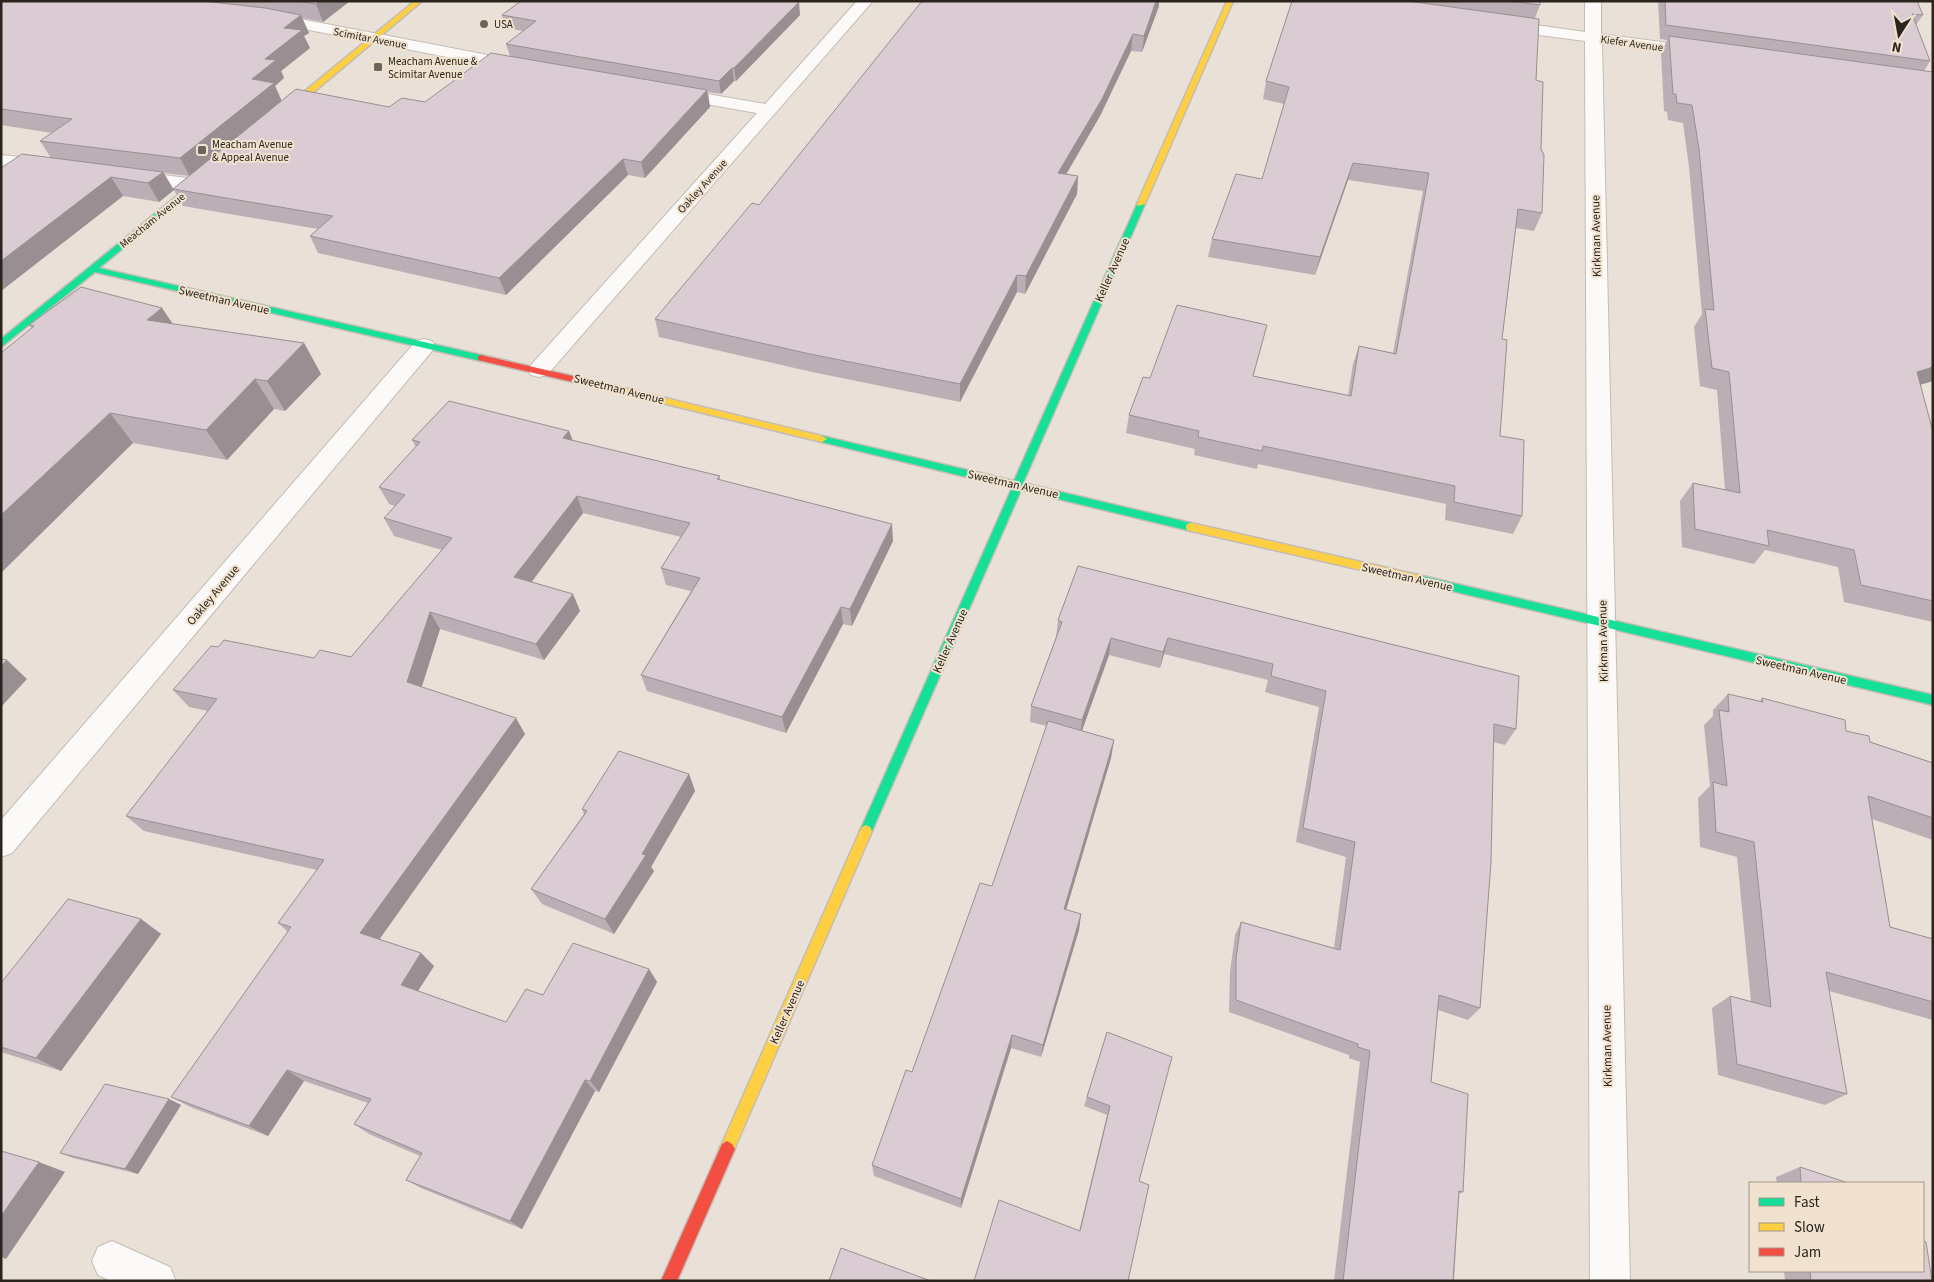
<svg xmlns="http://www.w3.org/2000/svg" width="1934" height="1282" font-family="'Source Sans 3',sans-serif">
<style>
.lines{fill:none;stroke-linecap:round;stroke-linejoin:round}
.street-casing{stroke:#c3bdb5;stroke-width:2}
.fast-casing{stroke:#c3bdb5;stroke-width:3}
.slow-casing{stroke:#c3bdb5;stroke-width:3}
.jam-casing{stroke:#c3bdb5;stroke-width:3}
.street{fill:#fcfaf9;fill-rule:evenodd}
.fast{fill:#16e098;fill-rule:evenodd}
.slow{fill:#ffcf43;fill-rule:evenodd}
.jam{fill:#f24e42;fill-rule:evenodd}
.wall{fill:#bbafb5;fill-rule:evenodd}
.shaded-wall{fill:#998f93}
.building{fill:#daccd2;stroke:#998f93}
.poi-dot{fill:#6d665e;stroke:#f1e2cf;stroke-width:2}
.labels{text-anchor:middle;stroke-width:4;stroke-linejoin:round;paint-order:stroke}
.far-poi-label{font-size:11px;fill:#2a241d;stroke:#f1e2cf;text-anchor:start}
.far-street-label{font-size:11px;fill:#2a241d;stroke:#f1e2cf}
.street-label{font-size:12px;fill:#2a241d;stroke:#f1e2cf}
</style>
<rect width="100%" height="100%" fill="#e9e1d7"/>
<g class="lines">
<defs>
<path id="street" d="M 857,1 L 873,1 L 547,375 L 539,377 L 531,375 L 528,370 L 531,365 L 757,113 L 666,97 L 663,93 L 666,89 L 672,88 L 765,104 Z
M 1585,1 L 1601,1 L 1601,34 L 1699,47 L 1705,49 L 1707,52 L 1705,55 L 1699,57 L 1602,43 L 1630,1281 L 1590,1281 L 1585,41 L 1502,30 L 1496,28 L 1494,25 L 1496,22 L 1502,20 L 1585,32 Z
M 269,13 L 519,61 L 525,62 L 527,66 L 525,70 L 519,71 L 263,21 L 261,18 L 263,15 Z
M 1,155 L 49,160 L 56,162 L 58,166 L 56,170 L 49,172 L 1,166 Z
M 132,171 L 195,179 L 202,181 L 204,185 L 202,189 L 195,191 L 125,181 L 123,177 L 125,173 Z
M 424,339 L 432,341 L 435,346 L 432,351 L 12,853 L 1,857 L 1,820 L 416,341 Z
M 112,1241 L 170,1267 L 176,1281 L 111,1281 L 98,1275 L 92,1261 L 98,1247 Z"/>
<path id="fast" d="M 204,174 L 211,176 L 99,268 L 481,355 L 484,356 L 484,360 L 481,361 L 95,272 L 1,347 L 1,339 Z
M 1138,202 L 1145,204 L 1023,483 L 1191,523 L 1196,527 L 1191,531 L 1021,490 L 872,831 L 870,835 L 866,837 L 862,835 L 860,831 L 1012,488 L 822,442 L 817,439 L 822,436 L 1014,481 Z
M 1418,575 L 1933,695 L 1933,705 L 1414,582 L 1413,579 L 1414,576 Z"/>
<path id="slow" d="M 415,1 L 422,1 L 284,117 L 278,117 L 278,113 Z
M 1227,1 L 1233,1 L 1145,204 L 1138,206 L 1137,204 Z
M 616,386 L 822,436 L 827,439 L 822,442 L 613,391 L 611,389 Z
M 1191,523 L 1418,575 L 1423,579 L 1418,583 L 1187,530 L 1186,527 L 1187,524 Z
M 866,825 L 870,827 L 872,831 L 732,1154 L 727,1157 L 722,1154 L 719,1149 L 722,1144 L 860,831 L 862,827 Z"/>
<path id="jam" d="M 481,355 L 616,386 L 621,389 L 616,392 L 478,360 L 478,356 Z
M 727,1141 L 732,1144 L 735,1149 L 677,1281 L 661,1281 L 722,1144 Z"/>
</defs>
<use href="#street" class="street-casing"/>
<use href="#fast" class="fast-casing"/>
<use href="#slow" class="slow-casing"/>
<use href="#jam" class="jam-casing"/>
<use href="#street" class="street"/>
<use href="#fast" class="fast"/>
<use href="#slow" class="slow"/>
<use href="#jam" class="jam"/>
</g>
<path class="wall" d="M 1,1 L 350,1 L 323,22 L 302,18 L 309,33 L 304,36 L 310,48 L 281,71 L 284,78 L 275,86 L 282,101 L 389,107 L 425,102 L 510,56 L 506,44 L 523,31 L 506,28 L 502,15 L 521,1 L 798,1 L 797,2 L 800,15 L 736,81 L 734,81 L 721,94 L 708,92 L 710,107 L 645,178 L 628,175 L 506,295 L 318,253 L 310,236 L 318,229 L 183,206 L 174,190 L 159,202 L 123,196 L 1,291 L 1,168 L 51,158 L 40,141 L 52,133 L 1,125 ZM 164,173 L 189,176 L 173,189 Z
M 1292,1 L 1540,1 L 1540,5 L 1535,18 L 1536,80 L 1541,149 L 1542,213 L 1534,231 L 1516,228 L 1502,339 L 1500,436 L 1522,516 L 1513,534 L 1445,520 L 1446,504 L 1258,464 L 1257,469 L 1194,455 L 1195,449 L 1126,433 L 1129,415 L 1150,378 L 1262,344 L 1253,376 L 1348,395 L 1353,364 L 1359,346 L 1393,353 L 1423,191 L 1348,180 L 1315,275 L 1208,257 L 1212,239 L 1262,179 L 1284,104 L 1263,99 L 1266,81 Z
M 1658,1 L 1917,1 L 1923,15 L 1916,25 L 1930,61 L 1924,71 L 1933,381 L 1920,385 L 1933,432 L 1933,622 L 1844,602 L 1838,567 L 1765,550 L 1754,564 L 1682,547 L 1680,501 L 1693,483 L 1725,490 L 1717,390 L 1700,386 L 1694,327 L 1702,314 L 1689,167 L 1683,123 L 1668,120 L 1667,112 L 1664,111 L 1661,53 L 1667,40 L 1660,39 Z
M 1159,6 L 1142,52 L 1131,51 L 1100,116 L 1066,174 L 1078,176 L 1077,194 L 1025,294 L 1017,292 L 960,402 L 812,372 L 659,337 L 655,319 L 759,205 Z
M 162,308 L 173,324 L 304,343 L 321,374 L 285,411 L 274,409 L 227,460 L 133,443 L 29,325 Z
M 569,431 L 573,441 L 720,476 L 720,480 L 893,541 L 852,626 L 843,624 L 786,733 L 647,691 L 641,675 L 691,591 L 666,585 L 661,568 L 681,537 L 583,513 L 532,582 L 573,594 L 580,611 L 544,660 L 440,629 L 421,687 L 525,734 L 379,939 L 421,953 L 434,966 L 418,991 L 506,1022 L 543,995 L 649,969 L 657,982 L 599,1092 L 595,1091 L 522,1229 L 421,1188 L 406,1180 L 420,1156 L 369,1134 L 354,1124 L 368,1103 L 304,1081 L 268,1136 L 190,1107 L 171,1097 L 288,932 L 278,923 L 317,870 L 144,831 L 126,816 L 208,711 L 189,707 L 173,690 L 314,658 L 351,657 L 442,550 L 394,536 L 384,518 L 395,506 L 389,504 L 379,487 L 416,447 L 412,440 Z
M 1078,566 L 1516,729 L 1505,745 L 1493,742 L 1480,1008 L 1468,1020 L 1438,1010 L 1431,1082 L 1463,1192 L 1459,1194 L 1454,1281 L 1334,1281 L 1360,1062 L 1349,1058 L 1349,1055 L 1229,1012 L 1230,972 L 1235,935 L 1241,922 L 1334,948 L 1346,857 L 1296,842 L 1319,707 L 1265,692 L 1268,680 L 1164,654 L 1160,668 L 1109,655 L 1082,731 L 1114,740 L 1111,758 L 1066,910 L 1081,914 L 1079,930 L 1041,1057 L 1011,1048 L 961,1208 L 874,1176 L 872,1165 L 992,886 L 1047,726 L 1030,722 L 1031,706 L 1056,637 L 1058,620 Z
M 1728,694 L 1760,701 L 1762,698 L 1846,731 L 1870,742 L 1933,763 L 1933,840 L 1872,819 L 1890,927 L 1933,939 L 1933,1020 L 1829,991 L 1847,1094 L 1825,1105 L 1718,1075 L 1712,1008 L 1730,996 L 1751,1001 L 1737,857 L 1700,847 L 1698,798 L 1710,786 L 1704,725 L 1713,716 L 1713,710 Z
M 689,774 L 695,791 L 651,867 L 654,871 L 614,934 L 542,904 L 531,889 L 584,814 L 582,809 Z
M 141,919 L 161,934 L 61,1071 L 1,1052 L 1,990 L 2,989 L 1,983 Z
M 1107,1032 L 1139,1181 L 1128,1281 L 1079,1231 L 1107,1115 L 1084,1106 Z
M 169,1099 L 181,1105 L 138,1174 L 73,1158 L 60,1153 Z
M 1800,1167 L 1848,1183 L 1777,1183 L 1776,1177 Z
M 1784,1271 L 1923,1271 L 1932,1281 L 1785,1281 Z"/>
<path class="shaded-wall" d="M 320,1 L 350,1 L 323,22 L 316,4 Z
M 1156,1 L 1159,1 L 1159,6 L 1142,52 L 1144,36 Z
M 799,2 L 800,15 L 736,81 L 734,68 Z
M 301,15 L 309,33 L 304,36 L 310,48 L 281,71 L 284,78 L 275,86 L 282,102 L 190,177 L 180,158 L 252,79 L 284,28 Z
M 1133,34 L 1131,51 L 1100,116 L 1057,190 L 1058,173 Z
M 732,68 L 734,81 L 721,94 L 719,81 Z
M 707,90 L 710,107 L 645,178 L 641,162 Z
M 623,159 L 628,175 L 506,295 L 499,278 Z
M 1353,163 L 1348,180 L 1315,275 L 1320,257 Z
M 163,172 L 174,190 L 159,202 L 148,183 Z
M 1078,176 L 1077,194 L 1025,294 L 1026,276 Z
M 111,177 L 123,196 L 1,291 L 1,261 Z
M 1017,275 L 1017,292 L 960,402 L 960,384 Z
M 162,308 L 182,338 L 147,320 Z
M 304,343 L 321,374 L 285,411 L 267,381 Z
M 1933,367 L 1933,381 L 1902,390 L 1917,372 Z
M 255,379 L 274,409 L 227,460 L 206,430 Z
M 110,413 L 133,443 L 1,573 L 1,515 Z
M 569,431 L 576,449 L 563,438 Z
M 577,496 L 583,513 L 522,594 L 514,577 Z
M 892,524 L 893,541 L 852,626 L 850,609 Z
M 573,594 L 580,611 L 544,660 L 536,644 Z
M 841,607 L 843,624 L 786,733 L 782,717 Z
M 430,612 L 440,629 L 418,699 L 407,682 Z
M 1111,638 L 1109,655 L 1080,736 L 1082,720 Z
M 1168,638 L 1164,654 L 1160,668 L 1163,652 Z
M 7,660 L 27,679 L 1,707 L 1,666 Z
M 516,718 L 525,734 L 374,947 L 360,933 Z
M 1114,740 L 1111,758 L 1062,924 L 1064,909 Z
M 689,774 L 695,791 L 651,867 L 654,871 L 614,934 L 605,919 Z
M 1081,914 L 1079,930 L 1041,1057 L 1043,1045 Z
M 141,919 L 161,934 L 61,1071 L 36,1058 Z
M 421,953 L 434,966 L 414,997 L 401,985 Z
M 649,969 L 657,982 L 599,1092 L 590,1081 Z
M 1012,1035 L 1011,1048 L 961,1208 L 961,1199 Z
M 287,1070 L 304,1081 L 268,1136 L 249,1126 Z
M 585,1080 L 595,1091 L 522,1229 L 510,1221 Z
M 169,1099 L 181,1105 L 138,1174 L 125,1169 Z
M 39,1162 L 65,1172 L 6,1259 L 1,1257 L 1,1216 Z"/>
<path class="building" d="M 1,1 L 203,1 L 265,8 L 301,15 L 284,28 L 302,30 L 265,59 L 276,60 L 252,79 L 274,83 L 180,158 L 40,141 L 72,119 L 1,109 Z
M 299,1 L 320,1 L 316,4 Z
M 521,1 L 793,1 L 799,2 L 734,68 L 732,68 L 719,81 L 506,44 L 536,21 L 502,15 Z
M 922,1 L 1156,1 L 1144,36 L 1133,34 L 1102,99 L 1058,173 L 1078,176 L 1026,276 L 1017,275 L 960,384 L 810,354 L 655,319 L 752,203 L 759,205 Z
M 1292,1 L 1408,1 L 1539,19 L 1536,80 L 1543,82 L 1541,149 L 1544,155 L 1542,213 L 1518,209 L 1502,339 L 1507,340 L 1500,436 L 1524,440 L 1522,516 L 1454,502 L 1455,486 L 1263,446 L 1262,451 L 1198,437 L 1199,431 L 1129,415 L 1143,377 L 1150,378 L 1177,305 L 1267,325 L 1253,376 L 1351,396 L 1359,346 L 1396,354 L 1429,173 L 1353,163 L 1320,257 L 1212,239 L 1236,174 L 1262,179 L 1289,87 L 1266,81 Z
M 1509,1 L 1540,1 L 1540,5 Z
M 1665,1 L 1917,1 L 1923,15 L 1912,14 L 1930,61 L 1666,25 Z
M 1669,36 L 1933,72 L 1933,367 L 1917,372 L 1933,432 L 1933,601 L 1861,585 L 1854,550 L 1767,530 L 1769,546 L 1695,529 L 1693,483 L 1740,493 L 1729,372 L 1712,368 L 1705,309 L 1714,310 L 1699,149 L 1692,105 L 1677,103 L 1676,94 L 1673,94 Z
M 491,53 L 707,90 L 641,162 L 623,159 L 499,278 L 310,236 L 333,216 L 173,189 L 296,89 L 389,107 L 402,98 L 425,102 Z
M 22,154 L 163,172 L 148,183 L 111,177 L 1,261 L 1,168 Z
M 81,287 L 162,308 L 147,320 L 304,343 L 267,381 L 255,379 L 206,430 L 110,413 L 1,515 L 1,353 L 34,326 L 29,325 Z
M 449,401 L 569,431 L 563,438 L 720,476 L 717,479 L 892,524 L 850,609 L 841,607 L 782,717 L 641,675 L 700,578 L 661,568 L 690,523 L 577,496 L 514,577 L 573,594 L 536,644 L 430,612 L 407,682 L 516,718 L 360,933 L 421,953 L 401,985 L 506,1022 L 526,989 L 543,995 L 573,943 L 649,969 L 590,1081 L 585,1080 L 510,1221 L 406,1180 L 422,1153 L 354,1124 L 371,1099 L 287,1070 L 249,1126 L 171,1097 L 291,927 L 278,923 L 324,860 L 126,816 L 217,699 L 173,690 L 211,646 L 218,647 L 224,640 L 314,658 L 320,650 L 351,657 L 452,538 L 384,518 L 405,495 L 379,487 L 420,442 L 412,440 Z
M 1078,566 L 1519,676 L 1516,729 L 1494,724 L 1491,862 L 1480,1008 L 1439,995 L 1431,1082 L 1468,1094 L 1463,1192 L 1459,1191 L 1453,1281 L 1343,1281 L 1370,1051 L 1358,1047 L 1358,1044 L 1236,1000 L 1236,959 L 1241,922 L 1340,950 L 1355,842 L 1303,828 L 1326,691 L 1271,676 L 1273,664 L 1168,638 L 1163,652 L 1111,638 L 1082,720 L 1031,706 L 1062,622 L 1058,620 Z
M 1,659 L 7,660 L 1,666 Z
M 1728,694 L 1763,702 L 1762,698 L 1845,720 L 1846,731 L 1869,736 L 1870,742 L 1933,763 L 1933,818 L 1868,796 L 1890,927 L 1933,939 L 1933,1002 L 1826,972 L 1847,1094 L 1737,1064 L 1730,996 L 1771,1007 L 1754,842 L 1716,832 L 1713,782 L 1727,786 L 1719,710 L 1729,712 Z
M 1048,721 L 1114,740 L 1064,909 L 1081,914 L 1043,1045 L 1012,1035 L 961,1199 L 872,1165 L 906,1070 L 912,1072 L 980,883 L 992,886 Z
M 619,751 L 689,774 L 642,854 L 646,855 L 605,919 L 531,889 L 587,811 L 582,809 Z
M 68,899 L 141,919 L 36,1058 L 1,1047 L 1,990 L 2,989 L 1,988 L 1,983 Z
M 1107,1032 L 1172,1057 L 1139,1181 L 1149,1185 L 1128,1281 L 974,1281 L 999,1200 L 1080,1231 L 1110,1106 L 1087,1097 Z
M 105,1084 L 169,1099 L 125,1169 L 60,1153 Z
M 1,1151 L 39,1162 L 1,1216 Z
M 1800,1167 L 1848,1183 L 1801,1183 Z
M 1923,1241 L 1926,1242 L 1932,1281 L 1811,1281 L 1810,1271 L 1923,1271 Z
M 841,1248 L 931,1281 L 829,1281 Z"/>
<g class="poi-dot">
<circle cx="484" cy="24" r="5"/>
<rect x="373" y="62" width="10" height="10" rx="2.5"/>
<rect x="197" y="145" width="10" height="10" rx="2.5"/>
</g>
<g class="labels">
<g class="far-poi-label">
<text x="494" y="28">USA</text>
<text x="388" y="65">Meacham Avenue &amp;<tspan x="388" dy="13">Scimitar Avenue</tspan></text>
<text x="212" y="148">Meacham Avenue<tspan x="212" dy="13">&amp; Appeal Avenue</tspan></text>
</g>
<g class="far-street-label">
<text transform="translate(370 38) rotate(11)" y="4">Scimitar Avenue</text>
<text transform="translate(1632 43) rotate(8)" y="4">Kiefer Avenue</text>
<text transform="translate(702 186) rotate(-48)" y="4">Oakley Avenue</text>
<text transform="translate(152 220) rotate(-39)" y="4">Meacham Avenue</text>
</g>
<g class="street-label">
<text transform="translate(1596 236) rotate(-91)" y="4">Kirkman Avenue</text>
<text transform="translate(1112 270) rotate(-66)" y="4">Keller Avenue</text>
<text transform="translate(224 300) rotate(13)" y="4">Sweetman Avenue</text>
<text transform="translate(619 389) rotate(14)" y="4">Sweetman Avenue</text>
<text transform="translate(1013 484) rotate(13)" y="4">Sweetman Avenue</text>
<text transform="translate(1407 577) rotate(13)" y="4">Sweetman Avenue</text>
<text transform="translate(213 595) rotate(-50)" y="4">Oakley Avenue</text>
<text transform="translate(950 641) rotate(-66)" y="4">Keller Avenue</text>
<text transform="translate(1603 641) rotate(-91)" y="4">Kirkman Avenue</text>
<text transform="translate(1801 670) rotate(13)" y="4">Sweetman Avenue</text>
<text transform="translate(787 1012) rotate(-66)" y="4">Keller Avenue</text>
<text transform="translate(1607 1046) rotate(-91)" y="4">Kirkman Avenue</text>
</g>
</g>
<rect width="1934" height="1282" fill="none" stroke="#2a241d" stroke-width="5"/>
<rect x="1749" y="1182" width="175" height="90" fill="#f1e2cf" stroke="#a19688"/>
<rect x="1759" y="1198" width="25" height="8" fill="#16e098" stroke="#a19688"/>
<text x="1794" y="1207" font-size="15" fill="#2a241d">Fast</text>
<rect x="1759" y="1223" width="25" height="8" fill="#ffcf43" stroke="#a19688"/>
<text x="1794" y="1232" font-size="15" fill="#2a241d">Slow</text>
<rect x="1759" y="1248" width="25" height="8" fill="#f24e42" stroke="#a19688"/>
<text x="1794" y="1257" font-size="15" fill="#2a241d">Jam</text>
<g transform="translate(1899 35) rotate(191)" stroke="#f1e2cf" stroke-width="4" paint-order="stroke">
<path d="M0-4L9 19L0 12L-9 19Z" fill="#2a241d"/>
<text y="-8" font-size="14" font-weight="bold" text-anchor="middle" fill="#2a241d">N</text>
</g>
</svg>
